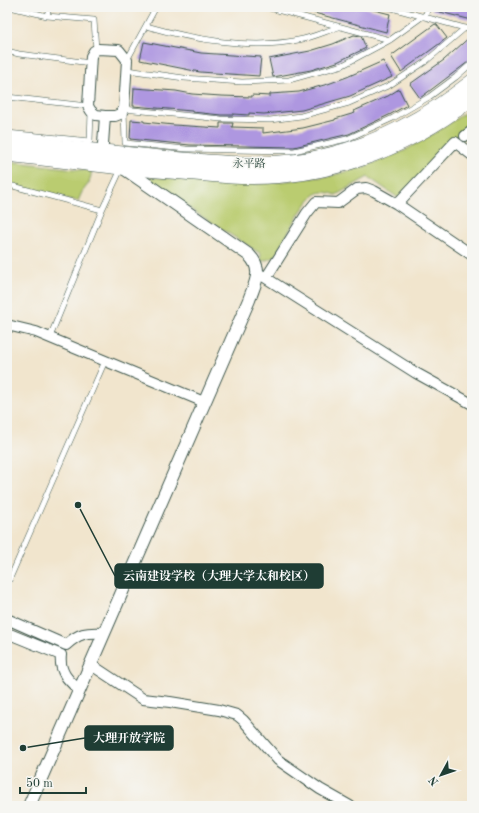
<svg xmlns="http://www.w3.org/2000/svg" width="479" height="813" font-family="'Old Standard TT','Noto Serif SC',serif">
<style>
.green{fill:#bacc6f;stroke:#6c8452}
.building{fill:#ae97e0}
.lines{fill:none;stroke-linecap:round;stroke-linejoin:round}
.service-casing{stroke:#3e564b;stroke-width:6}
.minor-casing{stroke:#3e564b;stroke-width:12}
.tertiary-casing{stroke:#3e564b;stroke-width:14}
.primary-casing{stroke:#3e564b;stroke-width:16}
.service{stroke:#fff;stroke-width:5}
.minor{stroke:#fff;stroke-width:10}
.tertiary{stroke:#fff;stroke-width:12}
.primary{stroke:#fff;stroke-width:15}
.labels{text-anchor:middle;stroke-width:3;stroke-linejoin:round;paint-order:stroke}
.street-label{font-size:11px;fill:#1f3d34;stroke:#f6f6f2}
.leader{fill:none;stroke:#1f3d34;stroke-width:1.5}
.callout-dot{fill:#1f3d34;stroke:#f6f6f2;stroke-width:1.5}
.callout{fill:#1f3d34;stroke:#1f3d34;stroke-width:1.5}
.callout-label{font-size:12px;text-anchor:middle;font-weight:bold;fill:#fff}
</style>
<rect width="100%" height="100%" fill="#f6f6f2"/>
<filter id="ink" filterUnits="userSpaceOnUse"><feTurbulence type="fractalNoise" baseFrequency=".025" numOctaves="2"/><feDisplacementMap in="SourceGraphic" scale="8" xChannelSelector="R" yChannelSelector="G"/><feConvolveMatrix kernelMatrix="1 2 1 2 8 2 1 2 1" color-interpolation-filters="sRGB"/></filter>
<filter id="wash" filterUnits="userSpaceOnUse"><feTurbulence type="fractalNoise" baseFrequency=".012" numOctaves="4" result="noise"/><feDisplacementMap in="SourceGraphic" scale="16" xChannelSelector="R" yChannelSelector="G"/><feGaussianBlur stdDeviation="0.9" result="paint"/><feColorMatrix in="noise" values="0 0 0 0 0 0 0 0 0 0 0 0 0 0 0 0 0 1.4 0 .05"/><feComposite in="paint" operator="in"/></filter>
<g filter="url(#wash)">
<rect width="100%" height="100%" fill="#f1e5cd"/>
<path class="green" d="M 472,108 L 472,131 L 458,143 L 400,199 L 368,177 L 336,195 C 331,193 324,191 318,193 C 304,199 283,243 275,257 L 260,262 L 261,254 L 151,184 L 151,177 L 258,184 L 330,176 L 366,166 L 404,151 L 441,129 Z
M 7,161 L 92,171 L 89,183 L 82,192 L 78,201 L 7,187 Z"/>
<g id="blocks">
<path class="building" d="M 299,7 L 362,7 L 390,14 L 386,32 L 299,9 Z
M 432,7 L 472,7 L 472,20 L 432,10 Z
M 435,24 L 437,25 L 447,38 L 401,72 L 391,56 Z
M 354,35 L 361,36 L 366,48 L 337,62 L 311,70 L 273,77 L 269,59 L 310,51 L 333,44 Z
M 472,35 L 472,59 L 420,98 L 410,84 L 444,60 Z
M 144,42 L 201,53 L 261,57 L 259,76 L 200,72 L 140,60 Z
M 383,61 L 392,77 L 350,96 L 302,110 L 264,114 L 249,113 L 249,115 L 233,114 L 233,115 L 221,115 L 192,112 L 192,111 L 133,106 L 134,88 L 176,91 L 192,94 L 221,96 L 252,97 L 252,95 L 270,96 L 270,94 L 299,92 L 328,84 L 347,77 Z
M 399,89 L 407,105 L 391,114 L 349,134 L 294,147 L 190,145 L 130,139 L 131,120 L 144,121 L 144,122 L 174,125 L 220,128 L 220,123 L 233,123 L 232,127 L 263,128 L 263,133 L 303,128 L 335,120 L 335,119 L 355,113 L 354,111 L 388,96 Z"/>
</g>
</g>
<g filter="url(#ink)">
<use href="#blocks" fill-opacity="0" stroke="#3e564b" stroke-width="1"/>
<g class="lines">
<defs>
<path id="service" d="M 10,7 L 47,16 L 94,20 L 96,50
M 266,7 L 390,40
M 388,7 L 472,30
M 47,16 L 49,7
M 146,26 C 191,39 252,50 298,40 C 312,38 326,31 339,27
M 465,28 L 425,62 L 390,85 L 349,103 L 301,116 L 270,120 L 221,119 L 124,109 L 125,143 L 186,149 L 294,151 L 347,139 L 393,118 L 429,97 L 456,77 L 472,63
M 7,51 L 19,54 L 91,63
M 127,60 L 156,7
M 127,70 L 184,78 L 242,82 L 289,80 L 343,65 L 390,40 L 426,14 L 428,7
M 7,97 L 88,106
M 7,133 L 90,141 L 91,112
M 7,185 L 13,186 L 102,210
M 50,337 L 102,210 L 121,169
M 7,585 L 105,361"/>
<path id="minor" d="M 98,49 L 119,50 L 127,60 L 124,109 L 120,114 L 115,116 L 105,116 L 96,115 L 91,111 L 88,106 L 91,56 L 94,51 Z
M 465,136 L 472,131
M 472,155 L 455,142 L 397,204 L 472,255
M 102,158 L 105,116
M 258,273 L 416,373 L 472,404
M 266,278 L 307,213 L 316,202 L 338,203 L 357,189 L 366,188 L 374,191 L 397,204
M 7,325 L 36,332 L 204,402
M 7,619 L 66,645 C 79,633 86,632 103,633
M 7,633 L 61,655 C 59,672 68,680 79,690
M 90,664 L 143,699 L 170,702 L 219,710 L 237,715 L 243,720 L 278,760 L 320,789 L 350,806"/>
<path id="tertiary" d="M 29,806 L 249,300 C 255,283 264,270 249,255 L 122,167"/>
<path id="primary" d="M 7,142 C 58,147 110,153 161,158 C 217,163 275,170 330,155 C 383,142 429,116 472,82
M 7,154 L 122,167 L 231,176 C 320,181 403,152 472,98"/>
</defs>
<use href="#service" class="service-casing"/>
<use href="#minor" class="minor-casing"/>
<use href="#tertiary" class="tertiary-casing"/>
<use href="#primary" class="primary-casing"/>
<use href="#service" class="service"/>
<use href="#minor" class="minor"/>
<use href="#tertiary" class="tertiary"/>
<use href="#primary" class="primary"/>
</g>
</g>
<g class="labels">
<g class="street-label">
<text x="249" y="167">永平路</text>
</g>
</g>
<path class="leader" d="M78 505L115 576M23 748L85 738"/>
<g class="callout-dot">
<circle cx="78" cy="505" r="4"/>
<circle cx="23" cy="748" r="4"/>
</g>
<g class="callout">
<rect x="115" y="564" width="208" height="24" rx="4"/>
<rect x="85" y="726" width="88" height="24" rx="4"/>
</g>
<g class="callout-label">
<text x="219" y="580">云南建设学校（大理大学太和校区）</text>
<text x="129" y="742">大理开放学院</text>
</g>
<rect width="479" height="813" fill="none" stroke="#f6f6f2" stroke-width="24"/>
<g transform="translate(441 775) rotate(230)" stroke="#f6f6f2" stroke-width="3" paint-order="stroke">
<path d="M0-3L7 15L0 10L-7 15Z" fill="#1f3d34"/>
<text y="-6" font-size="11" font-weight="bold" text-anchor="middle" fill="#1f3d34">N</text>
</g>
<path d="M20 787v6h66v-6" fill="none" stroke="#1f3d34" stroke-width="2"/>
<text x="26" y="787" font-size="12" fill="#1f3d34" stroke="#f6f6f2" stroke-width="3" paint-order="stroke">50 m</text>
</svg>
